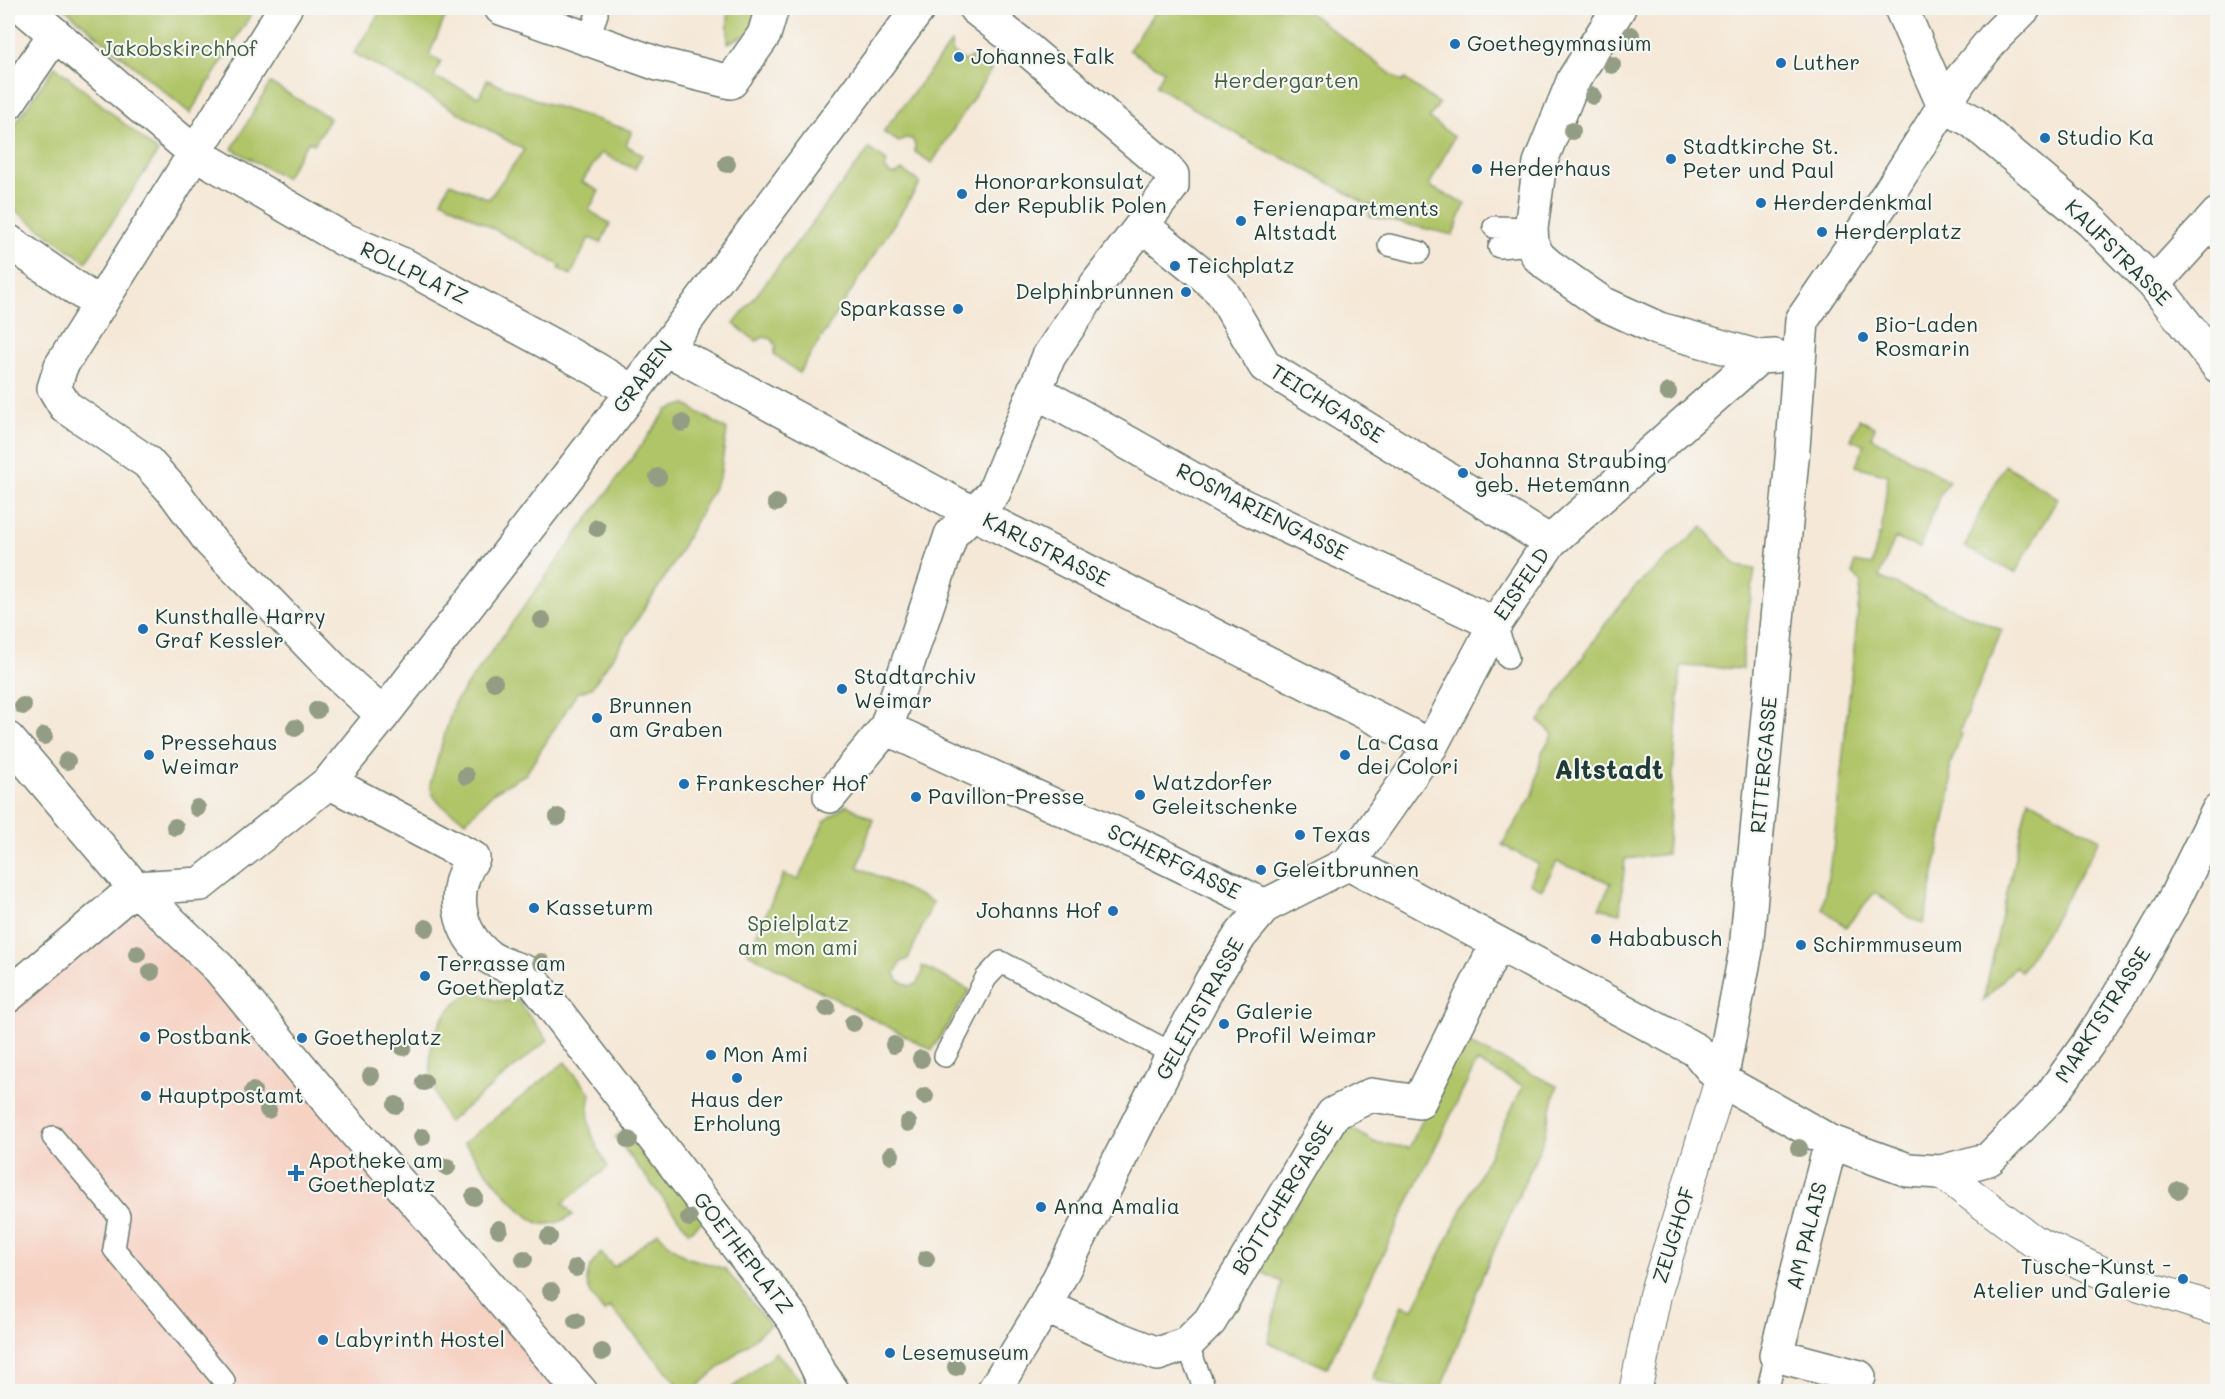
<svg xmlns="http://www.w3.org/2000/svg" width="2225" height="1399" font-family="Mali,sans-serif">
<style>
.built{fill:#f6d2c3}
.green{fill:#b0c467;stroke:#68804e;stroke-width:1.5}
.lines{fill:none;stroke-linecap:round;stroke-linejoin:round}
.service-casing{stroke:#6a796d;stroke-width:24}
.pedestrian-casing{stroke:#6a796d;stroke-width:34}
.minor-casing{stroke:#6a796d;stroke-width:36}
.service{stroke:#fff;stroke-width:21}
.pedestrian{stroke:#fff;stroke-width:32}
.minor{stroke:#fff;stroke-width:33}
.tree{fill:#939d84}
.poi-dot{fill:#1f6fb2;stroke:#f6f6f2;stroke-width:2}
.labels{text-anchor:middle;stroke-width:4.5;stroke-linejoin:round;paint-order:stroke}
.poi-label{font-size:21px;fill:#1f3d34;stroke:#f6f6f2;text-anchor:start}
.park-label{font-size:21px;fill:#435f41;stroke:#f6f6f2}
.street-label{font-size:21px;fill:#1f3d34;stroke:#f6f6f2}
.district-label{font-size:27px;font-weight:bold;fill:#1f3d34;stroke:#f6f6f2}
</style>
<rect width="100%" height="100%" fill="#f6f6f2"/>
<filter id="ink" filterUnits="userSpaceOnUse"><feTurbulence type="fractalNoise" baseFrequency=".0167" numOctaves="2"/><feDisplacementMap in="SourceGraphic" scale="12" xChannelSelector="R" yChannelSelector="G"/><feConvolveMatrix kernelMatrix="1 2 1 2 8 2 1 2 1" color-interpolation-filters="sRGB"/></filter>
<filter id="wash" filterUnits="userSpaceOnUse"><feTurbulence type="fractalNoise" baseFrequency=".008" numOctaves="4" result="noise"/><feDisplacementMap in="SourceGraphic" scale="24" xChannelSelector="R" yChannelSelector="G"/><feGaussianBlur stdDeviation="1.35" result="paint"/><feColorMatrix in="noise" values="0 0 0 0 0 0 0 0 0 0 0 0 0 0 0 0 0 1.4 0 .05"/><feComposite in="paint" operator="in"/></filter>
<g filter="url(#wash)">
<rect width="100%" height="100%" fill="#f5e8d7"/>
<path class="built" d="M 126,889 L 334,1123 L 559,1391 L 8,1391 L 8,991 Z"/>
<path class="green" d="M 64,8 L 255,8 L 190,113 Z
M 383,8 L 449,8 L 429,55 L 441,61 L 434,77 L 479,97 L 487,80 L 539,101 L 632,131 L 626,145 L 642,155 L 635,169 L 601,153 L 582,182 L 599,191 L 589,210 L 610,224 L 601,243 L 589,238 L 571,275 L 559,269 L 561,266 L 441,200 L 450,183 L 489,199 L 524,150 L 354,53 Z
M 728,8 L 769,8 L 753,32 L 728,43 Z
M 1158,8 L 1303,8 L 1402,82 L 1405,79 L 1439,104 L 1429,118 L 1454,137 L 1429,186 L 1465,204 L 1453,235 L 1369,216 L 1370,206 L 1298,165 L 1259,147 L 1156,86 L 1164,71 L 1129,50 Z
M 951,43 L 952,52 L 965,61 L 972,57 L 991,70 L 932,163 L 915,152 L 915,145 L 912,139 L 905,138 L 899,142 L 883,132 Z
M 55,66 L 158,152 L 86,262 L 8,205 L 8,134 Z
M 270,83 L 330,118 L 314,144 L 308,141 L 285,178 L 232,149 Z
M 869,149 L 887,161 L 885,168 L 890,174 L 896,174 L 902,170 L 920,183 L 799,373 L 774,354 L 776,346 L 772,339 L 764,337 L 756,341 L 734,324 Z
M 685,404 L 727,430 L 720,476 L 672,566 L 617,651 L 591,688 L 577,693 L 526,774 L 494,792 L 466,821 C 450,811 432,804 430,784 L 454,703 L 667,410 Z
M 1859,419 L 1875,427 L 1871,437 L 1949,481 L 1940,495 L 1919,548 L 1895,538 L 1879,577 L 2002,630 L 1959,733 L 1962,734 L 1950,765 L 1951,790 L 1924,923 L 1911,919 L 1875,892 L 1846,927 L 1822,908 L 1833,850 L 1861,582 L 1853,574 L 1854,562 L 1872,565 L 1879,535 L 1881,535 L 1888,475 L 1856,466 L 1864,444 L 1851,440 Z
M 2005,465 L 2058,498 L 2015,573 L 1965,547 L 1980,512 Z
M 1703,527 L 1737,566 L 1755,569 L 1743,650 L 1743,669 L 1681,666 L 1667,854 L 1625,859 L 1620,913 L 1599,908 L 1611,883 L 1557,862 L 1542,889 L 1529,883 L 1538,864 L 1502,845 L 1533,795 L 1542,752 L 1553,734 L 1539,721 L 1608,620 L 1635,587 Z
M 2028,799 L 2100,839 L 2055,918 L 2021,972 L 2015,967 L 1983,1001 Z
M 846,805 L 873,819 L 858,867 L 933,902 L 908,959 L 901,962 L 895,973 L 898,980 L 910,986 L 917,984 L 922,974 L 922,966 L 970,990 L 932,1050 L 748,953 L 784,874 L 798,880 L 824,822 Z
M 475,989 C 489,1000 499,1004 516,999 L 548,1040 L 448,1122 C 427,1084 420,1040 453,1006 C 459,999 468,994 475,989 Z
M 1461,1040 L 1557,1086 L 1542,1144 L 1482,1277 L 1441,1391 L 1409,1391 L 1372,1379 L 1402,1305 L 1413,1309 L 1523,1086 L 1477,1062 L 1327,1368 L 1268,1342 L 1282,1282 L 1255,1269 L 1265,1251 L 1349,1127 L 1374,1142 L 1409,1148 Z
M 565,1062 L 591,1094 C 584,1124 593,1141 608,1167 L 563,1203 L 573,1215 C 562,1221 554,1225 542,1224 C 523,1221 478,1160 464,1143 Z
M 630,1125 L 704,1220 L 689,1232 L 615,1137 Z
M 658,1232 L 670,1245 L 686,1257 L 725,1269 L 770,1325 L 692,1391 L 669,1391 L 677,1383 L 610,1307 L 604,1312 C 585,1288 579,1277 601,1253 L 614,1267 Z
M 776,1352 L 801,1381 L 802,1391 L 728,1391 Z"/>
</g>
<g filter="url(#ink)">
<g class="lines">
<defs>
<path id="service" d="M 588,39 L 597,14
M 1494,227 L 1531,228
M 1389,245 L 1419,252
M 1499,247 L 1532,244
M 1495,624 L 1508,658
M 945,1056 L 986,978 L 1001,962 L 1173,1054
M 53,1137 L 119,1216 L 114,1249 L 224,1381
M 1187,1344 L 1206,1392
M 1767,1392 L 1776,1355"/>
<path id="pedestrian" d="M 1941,1172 L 2033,1241 L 2103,1273 L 2218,1310
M 1635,1392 L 1655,1295 L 1721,1080"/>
<path id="minor" d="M 24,8 L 195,153 L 285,8
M 501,8 L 658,64 L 731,82 L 764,35 L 772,8
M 1619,8 L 1574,79 L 1540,163 L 1531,228 L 1532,244 L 1538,256 L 1548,265 L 1602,303 L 1659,329 L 1759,357 L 1775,356
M 1901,8 L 1944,106 L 1972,121 L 2092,222 L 2154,284 L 2218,366
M 8,103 L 55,34
M 1143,226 L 1205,276 L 1222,292 L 1265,366 L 1550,542
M 8,241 L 100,305
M 2154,284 L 2218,214
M 665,348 L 973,513 L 1431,746
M 1034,390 L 1226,498 L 1495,624
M 383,715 L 339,675 L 210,541 L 174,492 L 147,462 L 65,406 L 54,388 L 61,366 L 195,153 L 343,239 L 406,266 L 596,369 L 633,392
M 886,728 L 1138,844 L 1265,906
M 8,739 L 135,888 L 219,968 L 329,1102 L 581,1392
M 329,782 L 473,858 C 450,890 457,933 489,957 C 499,964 515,968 527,973 L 794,1320 L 820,1373 L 833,1392
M 830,796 L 886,728 L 951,535 C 964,519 981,508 994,492 L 1049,356 L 1097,284 L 1172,186 L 1172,175 L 1164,166 L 1021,44 L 975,8
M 1349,863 L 1696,1050 L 1721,1080 L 1831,1142 L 1908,1170 L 1941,1172 L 1989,1159 L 2049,1098 L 2087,1045 L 2119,996 L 2174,900 L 2218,811
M 135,888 L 201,884 L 329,782 L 383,715 L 633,392 L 919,8
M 8,996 L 135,888
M 1721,1080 L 1746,950 L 1793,448 L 1802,320 L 1889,193 L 1961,79 L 1995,37 L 2024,8
M 1831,1142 L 1776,1355 L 1859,1377
M 1045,1306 L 1111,1336 L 1158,1354 L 1187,1344 L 1210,1321 L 1333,1114 L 1371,1095 L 1419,1102 L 1497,944
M 993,1392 L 1045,1306 L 1173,1054 L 1212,980 L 1240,936 L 1265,906 L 1349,863 L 1431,746 L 1495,624 L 1550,542 L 1759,357"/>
</defs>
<use href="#service" class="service-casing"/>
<use href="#pedestrian" class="pedestrian-casing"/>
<use href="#minor" class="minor-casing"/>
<use href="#service" class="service"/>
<use href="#pedestrian" class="pedestrian"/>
<use href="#minor" class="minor"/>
</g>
<g class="tree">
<circle cx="1631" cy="35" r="9"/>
<circle cx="1612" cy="65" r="9"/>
<circle cx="1593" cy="96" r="9"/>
<circle cx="1572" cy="131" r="9"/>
<circle cx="727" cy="164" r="9"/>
<circle cx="1668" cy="392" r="9"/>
<circle cx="682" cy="423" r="9"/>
<circle cx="658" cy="477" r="9"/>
<circle cx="776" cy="503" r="9"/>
<circle cx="597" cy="528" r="9"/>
<circle cx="542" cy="620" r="9"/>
<circle cx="494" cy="682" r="9"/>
<circle cx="23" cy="706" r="9"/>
<circle cx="317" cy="710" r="9"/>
<circle cx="295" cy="728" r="9"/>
<circle cx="44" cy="736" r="9"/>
<circle cx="67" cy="761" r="9"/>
<circle cx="466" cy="776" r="9"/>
<circle cx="197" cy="808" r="9"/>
<circle cx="558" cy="817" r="9"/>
<circle cx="175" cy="827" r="9"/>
<circle cx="426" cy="928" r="9"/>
<circle cx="137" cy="954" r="9"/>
<circle cx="541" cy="962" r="9"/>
<circle cx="151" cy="972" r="9"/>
<circle cx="827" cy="1008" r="9"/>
<circle cx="853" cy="1023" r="9"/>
<circle cx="894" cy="1045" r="9"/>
<circle cx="403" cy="1047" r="9"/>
<circle cx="921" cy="1059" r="9"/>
<circle cx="371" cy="1076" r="9"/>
<circle cx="424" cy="1082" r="9"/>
<circle cx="253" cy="1091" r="9"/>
<circle cx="925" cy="1096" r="9"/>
<circle cx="396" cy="1105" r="9"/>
<circle cx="268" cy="1110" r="9"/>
<circle cx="908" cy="1123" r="9"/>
<circle cx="422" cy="1137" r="9"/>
<circle cx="629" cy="1140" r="9"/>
<circle cx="1799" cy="1148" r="9"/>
<circle cx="891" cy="1155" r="9"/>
<circle cx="447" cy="1167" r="9"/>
<circle cx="2178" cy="1190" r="9"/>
<circle cx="474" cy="1197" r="9"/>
<circle cx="689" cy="1218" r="9"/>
<circle cx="499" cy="1229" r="9"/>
<circle cx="549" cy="1237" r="9"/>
<circle cx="524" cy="1259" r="9"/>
<circle cx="926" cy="1259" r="9"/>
<circle cx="576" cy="1268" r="9"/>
<circle cx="551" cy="1291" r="9"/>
<circle cx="576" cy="1321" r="9"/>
<circle cx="602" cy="1352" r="9"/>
<circle cx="956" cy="1367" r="9"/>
</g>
</g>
<g class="poi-dot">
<circle cx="1455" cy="44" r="6"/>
<circle cx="959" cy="57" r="6"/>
<circle cx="1781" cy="63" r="6"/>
<circle cx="2045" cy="138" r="6"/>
<circle cx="1671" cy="159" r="6"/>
<circle cx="1477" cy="169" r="6"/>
<circle cx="962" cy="194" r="6"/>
<circle cx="1761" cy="203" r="6"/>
<circle cx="1241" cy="221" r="6"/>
<circle cx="1822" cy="232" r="6"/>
<circle cx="1175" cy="266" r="6"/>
<circle cx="1186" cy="292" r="6"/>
<circle cx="958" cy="309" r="6"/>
<circle cx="1863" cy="337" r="6"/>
<circle cx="1463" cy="473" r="6"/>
<circle cx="143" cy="629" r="6"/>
<circle cx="842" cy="689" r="6"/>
<circle cx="597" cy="718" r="6"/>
<circle cx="149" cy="755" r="6"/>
<circle cx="1345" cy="755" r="6"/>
<circle cx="684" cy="784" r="6"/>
<circle cx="1140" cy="795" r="6"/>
<circle cx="916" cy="797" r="6"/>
<circle cx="1300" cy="835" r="6"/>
<circle cx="1261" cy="870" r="6"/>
<circle cx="534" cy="908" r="6"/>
<circle cx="1113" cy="911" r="6"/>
<circle cx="1596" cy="939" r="6"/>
<circle cx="1801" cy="945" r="6"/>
<circle cx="425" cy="976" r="6"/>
<circle cx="1224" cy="1024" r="6"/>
<circle cx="145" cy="1037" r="6"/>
<circle cx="302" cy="1038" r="6"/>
<circle cx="711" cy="1055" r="6"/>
<circle cx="737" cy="1078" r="6"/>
<circle cx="146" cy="1096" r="6"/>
<path d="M293 1164h6v6h6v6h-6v6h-6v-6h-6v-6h6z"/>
<circle cx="1041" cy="1207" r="6"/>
<circle cx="2183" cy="1279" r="6"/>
<circle cx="323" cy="1340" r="6"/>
<circle cx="890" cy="1353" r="6"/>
</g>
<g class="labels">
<g class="poi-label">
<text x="1467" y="51">Goethegymnasium</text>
<text x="971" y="64">Johannes Falk</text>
<text x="1793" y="70">Luther</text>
<text x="2057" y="145">Studio Ka</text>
<text x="1683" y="154">Stadtkirche St.<tspan x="1683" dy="24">Peter und Paul</tspan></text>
<text x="1489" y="176">Herderhaus</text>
<text x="974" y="189">Honorarkonsulat<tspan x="974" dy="24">der Republik Polen</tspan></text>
<text x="1773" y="210">Herderdenkmal</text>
<text x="1253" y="216">Ferienapartments<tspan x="1253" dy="24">Altstadt</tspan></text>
<text x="1834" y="239">Herderplatz</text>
<text x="1187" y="273">Teichplatz</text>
<text x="1174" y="299" text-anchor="end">Delphinbrunnen</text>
<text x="946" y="316" text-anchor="end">Sparkasse</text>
<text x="1875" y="332">Bio-Laden<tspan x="1875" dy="24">Rosmarin</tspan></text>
<text x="1475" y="468">Johanna Straubing<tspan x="1475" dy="24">geb. Hetemann</tspan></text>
<text x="155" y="624">Kunsthalle Harry<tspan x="155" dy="24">Graf Kessler</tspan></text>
<text x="854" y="684">Stadtarchiv<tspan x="854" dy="24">Weimar</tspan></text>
<text x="609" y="713">Brunnen<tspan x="609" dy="24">am Graben</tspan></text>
<text x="161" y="750">Pressehaus<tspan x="161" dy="24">Weimar</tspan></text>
<text x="1357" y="750">La Casa<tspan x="1357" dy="24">dei Colori</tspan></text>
<text x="1152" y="790">Watzdorfer<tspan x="1152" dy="24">Geleitschenke</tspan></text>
<text x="696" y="791">Frankescher Hof</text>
<text x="928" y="804">Pavillon-Presse</text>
<text x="1312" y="842">Texas</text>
<text x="1273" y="877">Geleitbrunnen</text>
<text x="546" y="915">Kasseturm</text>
<text x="1101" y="918" text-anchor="end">Johanns Hof</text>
<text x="1608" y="946">Hababusch</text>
<text x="1813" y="952">Schirmmuseum</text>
<text x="437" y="971">Terrasse am<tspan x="437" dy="24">Goetheplatz</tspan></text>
<text x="1236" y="1019">Galerie<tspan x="1236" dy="24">Profil Weimar</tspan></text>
<text x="157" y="1044">Postbank</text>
<text x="314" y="1045">Goetheplatz</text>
<text x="723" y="1062">Mon Ami</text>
<text x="158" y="1103">Hauptpostamt</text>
<text x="737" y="1107" text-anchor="middle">Haus der<tspan x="737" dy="24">Erholung</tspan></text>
<text x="308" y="1168">Apotheke am<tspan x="308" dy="24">Goetheplatz</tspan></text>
<text x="1053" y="1214">Anna Amalia</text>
<text x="2171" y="1274" text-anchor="end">Tusche-Kunst -<tspan x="2171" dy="24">Atelier und Galerie</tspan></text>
<text x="335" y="1347">Labyrinth Hostel</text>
<text x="902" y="1360">Lesemuseum</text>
</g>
<g class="park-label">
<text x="179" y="56">Jakobskirchhof</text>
<text x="1286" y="88">Herdergarten</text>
<text x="798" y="931">Spielplatz<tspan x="798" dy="24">am mon ami</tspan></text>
</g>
<g class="street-label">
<text transform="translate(2118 253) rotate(45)" y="7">KAUFSTRASSE</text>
<text transform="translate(414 273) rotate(26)" y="7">ROLLPLATZ</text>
<text transform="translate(643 377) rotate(-53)" y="7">GRABEN</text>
<text transform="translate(1327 404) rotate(32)" y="7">TEICHGASSE</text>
<text transform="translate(1262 512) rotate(27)" y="7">ROSMARIENGASSE</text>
<text transform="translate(1046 550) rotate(27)" y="7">KARLSTRASSE</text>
<text transform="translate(1522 584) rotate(-56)" y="7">EISFELD</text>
<text transform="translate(1764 765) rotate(-85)" y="7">RITTERGASSE</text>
<text transform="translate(1174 862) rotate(26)" y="7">SCHERFGASSE</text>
<text transform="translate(1200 1009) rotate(-61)" y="7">GELEITSTRASSE</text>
<text transform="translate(2103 1015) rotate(-57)" y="7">MARKTSTRASSE</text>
<text transform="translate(1283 1198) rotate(-59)" y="7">BÖTTCHERGASSE</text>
<text transform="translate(1674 1235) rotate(-73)" y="7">ZEUGHOF</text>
<text transform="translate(1807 1236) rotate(-76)" y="7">AM PALAIS</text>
<text transform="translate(743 1253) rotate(52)" y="7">GOETHEPLATZ</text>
</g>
<g class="district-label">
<text x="1609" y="779">Altstadt</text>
</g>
</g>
<rect width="2225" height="1399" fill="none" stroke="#f6f6f2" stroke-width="30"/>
</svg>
